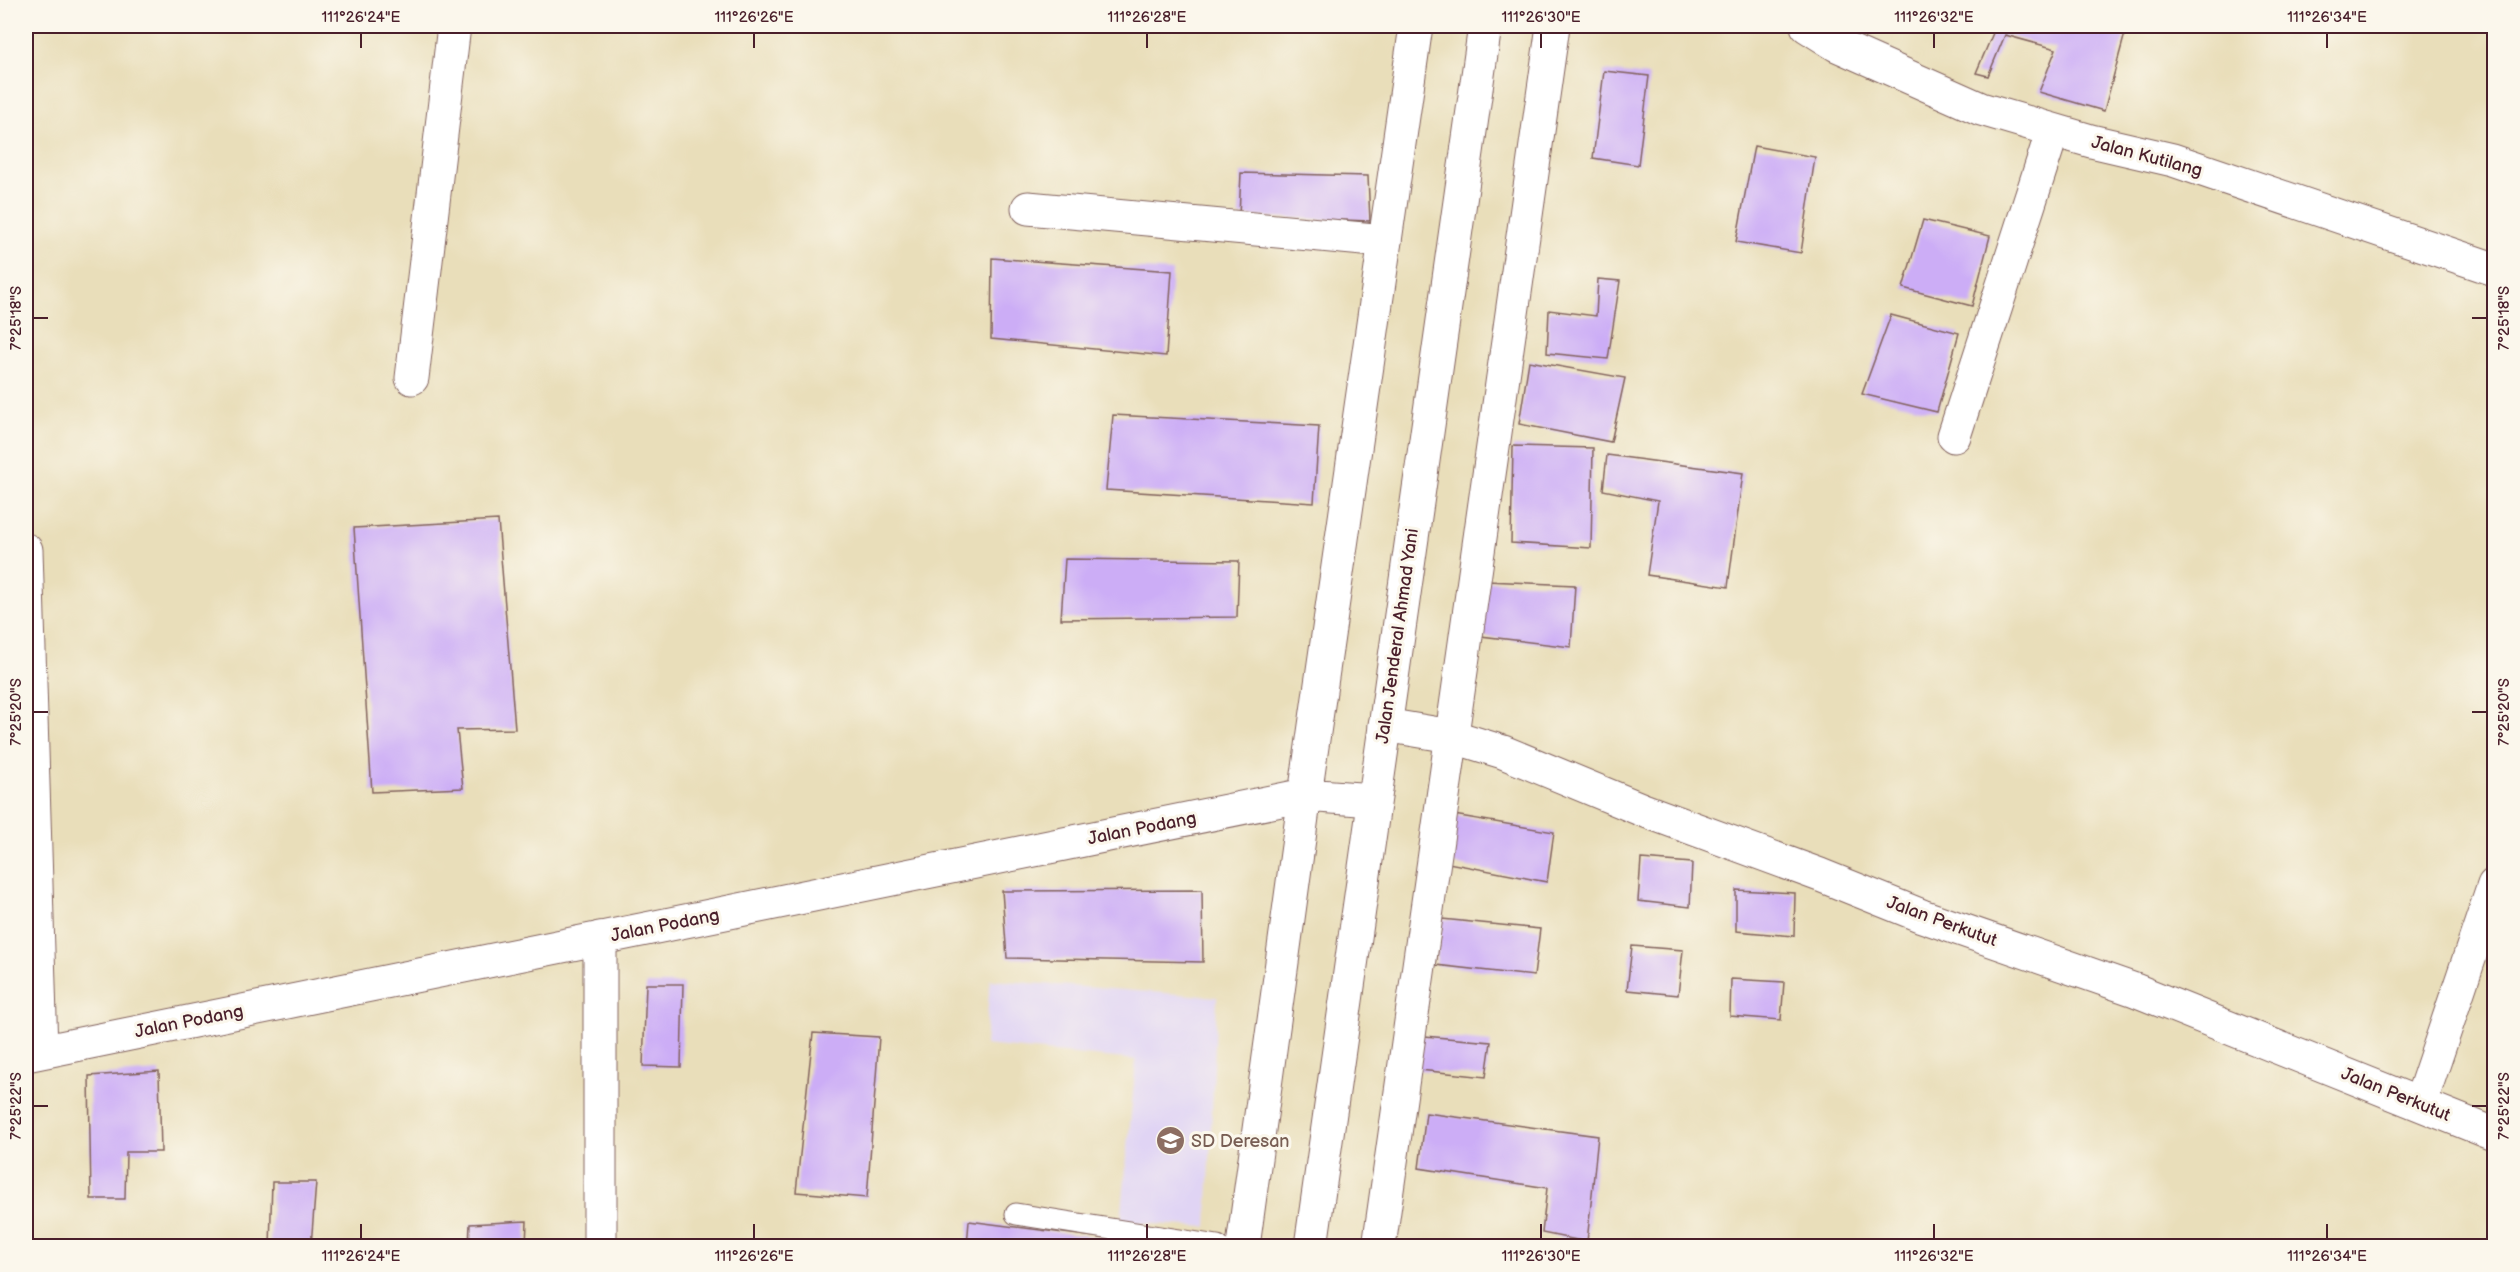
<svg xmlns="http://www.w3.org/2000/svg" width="2520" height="1272" font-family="'Balsamiq Sans',sans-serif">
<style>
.built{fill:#e0d4f4}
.building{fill:#ccadf6}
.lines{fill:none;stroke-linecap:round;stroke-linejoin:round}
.lane-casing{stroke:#82625d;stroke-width:23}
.street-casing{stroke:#82625d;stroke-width:35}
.secondary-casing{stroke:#82625d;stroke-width:35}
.primary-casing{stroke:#82625d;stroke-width:35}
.lane{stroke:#fff;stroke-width:21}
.street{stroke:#fff;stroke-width:33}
.secondary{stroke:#fff;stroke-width:33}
.primary{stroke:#fff;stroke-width:33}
.ticks{fill:none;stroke:#4a1f2b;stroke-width:2}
.labels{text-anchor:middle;stroke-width:6;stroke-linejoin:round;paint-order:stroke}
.street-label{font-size:18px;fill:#4a1f2b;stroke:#fbf7ec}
.education-label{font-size:18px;fill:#785e54;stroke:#fbf7ec;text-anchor:start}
.neatline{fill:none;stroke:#4a1f2b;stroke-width:2}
.ticks-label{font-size:15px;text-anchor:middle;fill:#4a1f2b}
</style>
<rect width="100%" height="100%" fill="#fbf7ec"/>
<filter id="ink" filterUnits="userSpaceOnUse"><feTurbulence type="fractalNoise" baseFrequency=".0167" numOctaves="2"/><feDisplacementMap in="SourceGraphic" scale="12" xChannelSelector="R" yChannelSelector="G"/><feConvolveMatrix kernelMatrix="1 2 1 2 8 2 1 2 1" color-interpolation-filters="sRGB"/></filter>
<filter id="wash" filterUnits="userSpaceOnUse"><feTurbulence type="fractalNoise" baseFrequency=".008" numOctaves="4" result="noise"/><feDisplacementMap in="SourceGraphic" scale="24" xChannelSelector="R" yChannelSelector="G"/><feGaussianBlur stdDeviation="1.35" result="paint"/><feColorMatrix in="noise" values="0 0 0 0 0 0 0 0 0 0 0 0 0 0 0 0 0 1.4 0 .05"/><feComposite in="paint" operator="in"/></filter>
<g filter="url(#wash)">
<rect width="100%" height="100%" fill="#e9deba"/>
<path class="built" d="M 990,980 L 1217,997 L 1207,1227 L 1121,1222 L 1136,1060 L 985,1045 Z"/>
<g id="blocks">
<path class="building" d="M 1996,26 L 2061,26 L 2068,28 L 2068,26 L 2127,26 L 2104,111 L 2039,92 L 2056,49 L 2005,35 L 1988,76 L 1976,73 Z
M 1604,71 L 1649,76 L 1638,165 L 1593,158 Z
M 1754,146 L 1815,157 L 1801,253 L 1736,242 Z
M 1241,173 L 1368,176 L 1370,221 L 1239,216 Z
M 1923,220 L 1990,236 L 1972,306 L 1903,288 Z
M 992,258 L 1172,271 L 1166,356 L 991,339 Z
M 1598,279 L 1620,281 L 1608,359 L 1547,353 L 1549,310 L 1596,316 Z
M 1891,315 L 1959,333 L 1937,412 L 1862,394 Z
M 1529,361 L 1625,378 L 1611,442 L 1519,424 Z
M 1113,415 L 1319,426 L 1314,503 L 1106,490 Z
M 1513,446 L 1593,448 L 1591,548 L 1511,543 Z
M 1607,455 L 1743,473 L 1728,587 L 1647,575 L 1658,501 L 1603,490 Z
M 498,520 L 515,729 L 457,730 L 463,788 L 372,792 L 354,528 Z
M 1065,559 L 1239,561 L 1237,617 L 1061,619 Z
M 1486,581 L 1575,585 L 1571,647 L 1481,636 Z
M 1454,815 L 1554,832 L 1547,882 L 1448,863 Z
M 1641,859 L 1692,863 L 1690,907 L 1638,901 Z
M 1202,890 L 1203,962 L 1007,958 L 1002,891 Z
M 1736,890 L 1795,893 L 1794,936 L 1736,931 Z
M 1442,919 L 1540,929 L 1534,976 L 1436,965 Z
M 1632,946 L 1683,950 L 1678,995 L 1627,990 Z
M 1731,979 L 1784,982 L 1781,1020 L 1730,1016 Z
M 646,984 L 683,984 L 681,1067 L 643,1066 Z
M 813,1033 L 879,1037 L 867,1198 L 796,1192 Z
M 1413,1035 L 1491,1042 L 1486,1077 L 1410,1069 Z
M 159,1071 L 161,1152 L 126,1152 L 125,1199 L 91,1199 L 89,1076 Z
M 1426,1113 L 1598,1136 L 1587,1242 L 1542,1233 L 1547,1188 L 1419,1168 Z
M 272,1182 L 316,1182 L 311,1246 L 270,1246 Z
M 527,1221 L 526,1246 L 469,1246 L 470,1224 Z
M 969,1221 L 1157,1245 L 1156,1246 L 967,1246 Z"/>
</g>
</g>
<g filter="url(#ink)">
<use href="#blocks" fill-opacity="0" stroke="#82625d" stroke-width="1.5"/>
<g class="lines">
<defs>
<path id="lane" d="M 1016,1214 L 1218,1246"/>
<path id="street" d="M 1807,26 L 1837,45 L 1981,109 L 2091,141 L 2173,160 L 2494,269
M 1028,208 L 1385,241
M 412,378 L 454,26
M 1954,436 L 2053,130
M 26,550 L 41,1051
M 1451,736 L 1503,752 L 1643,810 L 1820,875 L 1922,916 L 2135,990 L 2494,1134
M 600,938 L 600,1246
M 2420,1104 L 2494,885"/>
<path id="secondary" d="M 1385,725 L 1451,736
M 26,1055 L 1305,795 L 1373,800
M 1243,1246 L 1305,795 L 1416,26
M 1379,1246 L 1553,26"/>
<path id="primary" d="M 1311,1246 L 1485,26"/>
</defs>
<use href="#lane" class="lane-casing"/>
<use href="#street" class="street-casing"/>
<use href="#secondary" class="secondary-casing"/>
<use href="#primary" class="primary-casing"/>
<use href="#lane" class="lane"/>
<use href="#street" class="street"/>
<use href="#secondary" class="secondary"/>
<use href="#primary" class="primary"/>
</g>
</g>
<path class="ticks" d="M 361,33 L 361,48M 754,33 L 754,48M 1147,33 L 1147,48M 1541,33 L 1541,48M 1934,33 L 1934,48M 2327,33 L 2327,48M 33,318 L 48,318M 2472,318 L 2487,318M 33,712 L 48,712M 2472,712 L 2487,712M 33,1106 L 48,1106M 2472,1106 L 2487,1106M 361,1224 L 361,1239M 754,1224 L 754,1239M 1147,1224 L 1147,1239M 1541,1224 L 1541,1239M 1934,1224 L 1934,1239M 2327,1224 L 2327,1239"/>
<defs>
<symbol id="school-disc" viewBox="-11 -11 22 22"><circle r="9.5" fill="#8d6e63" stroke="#fbf7ec"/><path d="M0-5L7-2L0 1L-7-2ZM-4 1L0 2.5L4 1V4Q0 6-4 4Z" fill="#fff"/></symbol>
</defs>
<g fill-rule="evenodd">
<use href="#school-disc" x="1154" y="1124" width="33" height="33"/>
</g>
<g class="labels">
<g class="street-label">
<text transform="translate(2147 156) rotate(15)" y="6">Jalan Kutilang</text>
<text transform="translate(1397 636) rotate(-82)" y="6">Jalan Jenderal Ahmad Yani</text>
<text transform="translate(1142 828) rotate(-11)" y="6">Jalan Podang</text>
<text transform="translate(1942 921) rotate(20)" y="6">Jalan Perkutut</text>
<text transform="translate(665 925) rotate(-11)" y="6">Jalan Podang</text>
<text transform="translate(189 1021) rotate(-11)" y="6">Jalan Podang</text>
<text transform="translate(2396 1094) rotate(22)" y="6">Jalan Perkutut</text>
</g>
<g class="education-label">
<text x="1191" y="1147">SD Deresan</text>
</g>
</g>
<rect width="2520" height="1272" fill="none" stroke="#fbf7ec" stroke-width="66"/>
<rect x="33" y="33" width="2454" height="1206" class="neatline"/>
<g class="ticks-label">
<text x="361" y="22">111°26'24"E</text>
<text x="754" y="22">111°26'26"E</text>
<text x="1147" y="22">111°26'28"E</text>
<text x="1541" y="22">111°26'30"E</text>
<text x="1934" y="22">111°26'32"E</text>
<text x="2327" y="22">111°26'34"E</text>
<text transform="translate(16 318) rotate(-90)" y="5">7°25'18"S</text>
<text transform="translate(2504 318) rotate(-90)" y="5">7°25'18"S</text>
<text transform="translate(16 712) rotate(-90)" y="5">7°25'20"S</text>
<text transform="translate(2504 712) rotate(-90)" y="5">7°25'20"S</text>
<text transform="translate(16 1106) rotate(-90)" y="5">7°25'22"S</text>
<text transform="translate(2504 1106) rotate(-90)" y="5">7°25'22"S</text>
<text x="361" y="1261">111°26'24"E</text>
<text x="754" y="1261">111°26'26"E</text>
<text x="1147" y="1261">111°26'28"E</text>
<text x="1541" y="1261">111°26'30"E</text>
<text x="1934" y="1261">111°26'32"E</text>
<text x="2327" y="1261">111°26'34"E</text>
</g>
</svg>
